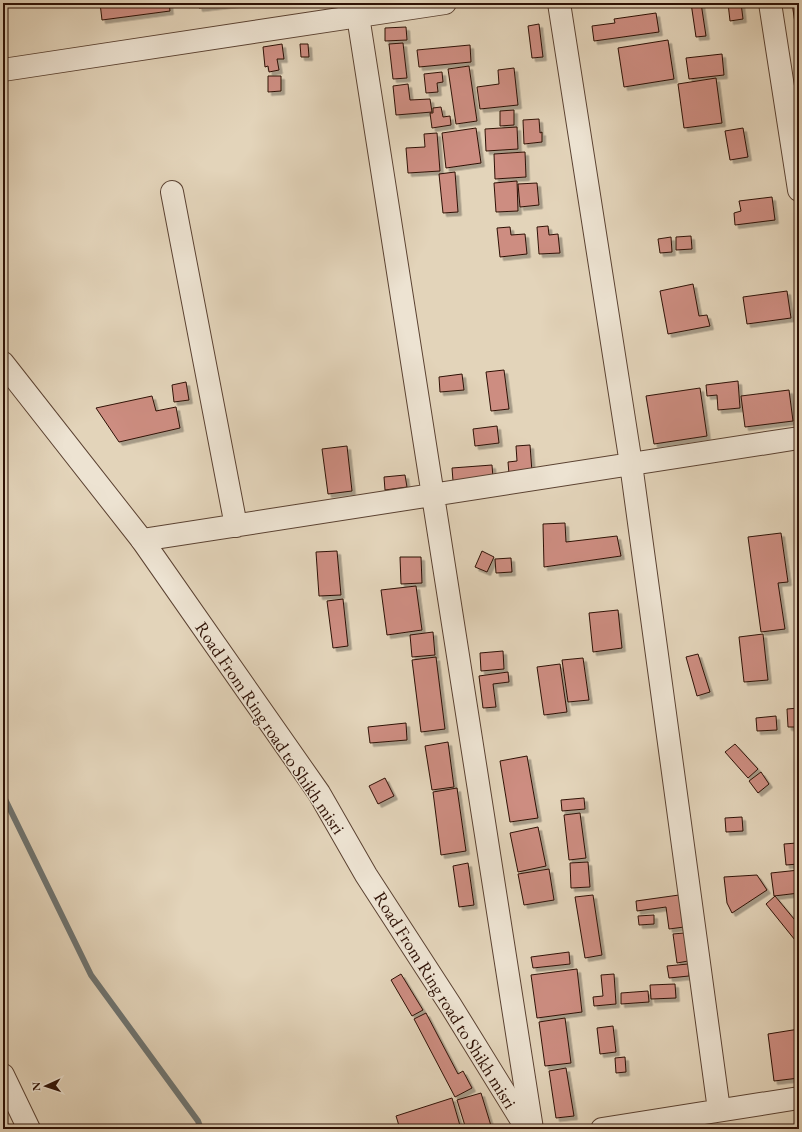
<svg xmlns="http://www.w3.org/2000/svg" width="802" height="1132" font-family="'EB Garamond',serif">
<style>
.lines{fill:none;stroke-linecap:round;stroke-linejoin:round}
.stream{stroke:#6e7471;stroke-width:6}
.building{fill:#cd8d81;stroke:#2e1105;filter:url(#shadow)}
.minor-casing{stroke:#5b4232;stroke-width:24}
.tertiary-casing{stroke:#5b4232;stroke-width:24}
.minor{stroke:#ede3d2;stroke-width:22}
.tertiary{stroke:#ede3d2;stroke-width:22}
.labels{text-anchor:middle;stroke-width:3;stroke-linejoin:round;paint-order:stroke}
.street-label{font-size:18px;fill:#2e1105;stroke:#ede3d2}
</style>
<defs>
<filter id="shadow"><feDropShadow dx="3.5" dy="3.5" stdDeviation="0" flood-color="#0004"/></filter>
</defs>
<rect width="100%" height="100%" fill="#e3d4ba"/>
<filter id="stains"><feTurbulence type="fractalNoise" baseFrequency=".005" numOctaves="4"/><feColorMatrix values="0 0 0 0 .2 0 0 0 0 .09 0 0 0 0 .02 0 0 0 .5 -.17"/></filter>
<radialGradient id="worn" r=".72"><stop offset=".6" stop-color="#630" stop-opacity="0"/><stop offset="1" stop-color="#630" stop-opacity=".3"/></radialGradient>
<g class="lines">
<path class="stream" d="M 3,795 L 91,975 L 198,1121 L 201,1129"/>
</g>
<path class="building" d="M 100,3 L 169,3 L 170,11 L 102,20 Z
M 198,3 L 241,3 L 199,8 Z
M 691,3 L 701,3 L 706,36 L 696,37 Z
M 728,3 L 741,3 L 743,19 L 730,21 Z
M 792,3 L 799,3 L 799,22 L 795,23 Z
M 656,13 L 659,32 L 594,41 L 592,26 L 615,23 L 614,19 Z
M 539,24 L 543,57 L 532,58 L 528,26 Z
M 406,27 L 407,40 L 385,41 L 385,28 Z
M 668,40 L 674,79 L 624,87 L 618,48 Z
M 403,43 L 407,78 L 393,79 L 389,44 Z
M 282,44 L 284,59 L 277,59 L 279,70 L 269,72 L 268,66 L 265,67 L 263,47 Z
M 300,44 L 308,44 L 309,57 L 301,57 Z
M 470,45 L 471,62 L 419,67 L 417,50 Z
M 722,54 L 724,75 L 689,79 L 686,58 Z
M 469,66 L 477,121 L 456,124 L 448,69 Z
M 514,68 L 518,105 L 480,109 L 477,87 L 499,84 L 498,70 Z
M 442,72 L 443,82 L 437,83 L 438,92 L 426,93 L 424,74 Z
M 268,76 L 281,76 L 281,91 L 268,92 Z
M 716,78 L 722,123 L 684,128 L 678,84 Z
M 408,84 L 410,100 L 430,99 L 432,112 L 396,115 L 393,86 Z
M 441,107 L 443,117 L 450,116 L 451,125 L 432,128 L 430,113 L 433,113 L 433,108 Z
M 514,110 L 514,125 L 500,126 L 500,111 Z
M 539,119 L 540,133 L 542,132 L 542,142 L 524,144 L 523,120 Z
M 517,127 L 518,149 L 486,151 L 485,129 Z
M 476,128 L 481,163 L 446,168 L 442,133 Z
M 743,128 L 748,157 L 730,160 L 725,131 Z
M 437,133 L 440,171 L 408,173 L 406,148 L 425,147 L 424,134 Z
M 525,152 L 526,177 L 495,179 L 494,154 Z
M 455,172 L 458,212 L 443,213 L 439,174 Z
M 517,181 L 518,211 L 496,212 L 494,183 Z
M 537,183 L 539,205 L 520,207 L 518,184 Z
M 772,197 L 775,220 L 735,225 L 734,213 L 741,211 L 739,201 Z
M 548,226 L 549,235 L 558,234 L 560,253 L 539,254 L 537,227 Z
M 510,227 L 511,235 L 525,234 L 527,254 L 500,257 L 497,228 Z
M 691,236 L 692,249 L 676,250 L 676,237 Z
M 671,237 L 672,252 L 660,253 L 658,239 Z
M 693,284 L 699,316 L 707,315 L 710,326 L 668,334 L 660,291 Z
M 787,291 L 791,318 L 747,324 L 743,297 Z
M 504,370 L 509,409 L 491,411 L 486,372 Z
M 462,374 L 464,390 L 440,392 L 439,377 Z
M 738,381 L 740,408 L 718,410 L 717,395 L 707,396 L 706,385 Z
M 186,382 L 189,400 L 174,402 L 172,385 Z
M 700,388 L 707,436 L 654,444 L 646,396 Z
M 789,390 L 793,421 L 745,427 L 741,396 Z
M 152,396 L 156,411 L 176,407 L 180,428 L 119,442 L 96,408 Z
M 497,426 L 499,443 L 475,446 L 473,429 Z
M 530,445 L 532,472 L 509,474 L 508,462 L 517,461 L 516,446 Z
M 347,446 L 352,491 L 328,494 L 322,449 Z
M 492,465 L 493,478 L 453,481 L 452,468 Z
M 405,475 L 407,487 L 385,490 L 384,477 Z
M 565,523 L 566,542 L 617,536 L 621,556 L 544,567 L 543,524 Z
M 781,533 L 788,582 L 778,583 L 785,629 L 761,632 L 748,537 Z
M 337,551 L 341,595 L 319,596 L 316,552 Z
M 482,551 L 494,557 L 487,572 L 475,567 Z
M 400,557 L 421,557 L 422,583 L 401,584 Z
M 511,558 L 512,572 L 496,573 L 495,559 Z
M 416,586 L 422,630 L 387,635 L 381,590 Z
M 343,599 L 348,646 L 333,648 L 327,601 Z
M 618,610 L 622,648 L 593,652 L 589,613 Z
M 433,632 L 435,655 L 412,657 L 410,635 Z
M 763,634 L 768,680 L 744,682 L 739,637 Z
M 503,651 L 504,669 L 481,671 L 480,653 Z
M 698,654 L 710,692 L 697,696 L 686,657 Z
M 436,657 L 445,729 L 421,732 L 412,660 Z
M 583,658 L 589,700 L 568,702 L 562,660 Z
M 560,664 L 567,712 L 544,715 L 537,667 Z
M 508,672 L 509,682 L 493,684 L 496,707 L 483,708 L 479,676 Z
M 799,708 L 799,727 L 788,727 L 787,709 Z
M 776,716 L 777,730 L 757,731 L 756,718 Z
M 406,723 L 407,740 L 370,743 L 368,727 Z
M 448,742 L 454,787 L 432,790 L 425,746 Z
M 735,744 L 758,769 L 748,778 L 725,752 Z
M 527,756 L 538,818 L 510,822 L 500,761 Z
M 761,772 L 769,784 L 758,793 L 749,781 Z
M 385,778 L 394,796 L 378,804 L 369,786 Z
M 457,788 L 466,851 L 441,855 L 433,792 Z
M 584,798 L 585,809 L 562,811 L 561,800 Z
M 580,813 L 586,858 L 569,860 L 564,815 Z
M 742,817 L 743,831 L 726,832 L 725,818 Z
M 538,827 L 546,866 L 518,872 L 510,833 Z
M 797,843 L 798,864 L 786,865 L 784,844 Z
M 588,862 L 590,887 L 571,888 L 570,863 Z
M 468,863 L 474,905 L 459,907 L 453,866 Z
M 549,869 L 554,900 L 524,905 L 518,874 Z
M 799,870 L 799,893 L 774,896 L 771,873 Z
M 757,875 L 767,890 L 732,913 L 727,903 L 724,877 Z
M 593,895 L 602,955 L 585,958 L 575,897 Z
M 679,895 L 684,927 L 669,929 L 666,907 L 637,911 L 636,901 Z
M 775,896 L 799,925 L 799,945 L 766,904 Z
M 654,915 L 654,924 L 639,925 L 638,916 Z
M 684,933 L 688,961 L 677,963 L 673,934 Z
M 569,952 L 570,964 L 533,968 L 531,957 Z
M 688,964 L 689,976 L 669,978 L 667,966 Z
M 577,969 L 582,1012 L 537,1018 L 531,975 Z
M 401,974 L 423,1010 L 412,1016 L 391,980 Z
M 614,974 L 616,1004 L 594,1006 L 593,997 L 603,996 L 601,975 Z
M 675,984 L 676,998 L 651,999 L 650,985 Z
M 648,991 L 649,1002 L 621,1004 L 621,993 Z
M 426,1013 L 458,1074 L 463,1071 L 472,1088 L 455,1097 L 414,1019 Z
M 565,1018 L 571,1063 L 545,1066 L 539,1022 Z
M 613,1026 L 616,1052 L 600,1054 L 597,1028 Z
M 799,1029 L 799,1078 L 774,1081 L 768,1034 Z
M 625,1057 L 626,1072 L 616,1073 L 615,1058 Z
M 566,1068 L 574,1116 L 556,1118 L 549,1071 Z
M 481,1093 L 492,1129 L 466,1129 L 457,1100 Z
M 452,1098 L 461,1129 L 400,1129 L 396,1116 Z"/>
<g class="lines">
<defs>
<path id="minor" d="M 559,3 L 631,464 L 719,1110
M 770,3 L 799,190
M 358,16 L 532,1129
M 3,70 L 445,3
M 172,192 L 236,526
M 142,540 L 799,438
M 3,1075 L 29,1129
M 602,1129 L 799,1098"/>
<path id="tertiary" d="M 3,363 L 142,540 L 319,793 L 366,875 L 451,1006 L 527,1129"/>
</defs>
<use href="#minor" class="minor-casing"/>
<use href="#tertiary" class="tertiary-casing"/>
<use href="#minor" class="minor"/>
<use href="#tertiary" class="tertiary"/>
</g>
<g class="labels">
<g class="street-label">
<text transform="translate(270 728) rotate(56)" y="6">Road From Ring road to Shikh misri</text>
<text transform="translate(445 1000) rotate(58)" y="6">Road From Ring road to Shikh misri</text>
</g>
</g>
<rect width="802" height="1132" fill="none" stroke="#e3d4ba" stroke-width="16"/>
<rect x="4" y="4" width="794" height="1124" fill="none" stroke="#2e1105" stroke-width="2"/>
<rect x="8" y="8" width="786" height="1116" fill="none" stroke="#2e1105"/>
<g transform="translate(46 1086) rotate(267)" stroke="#ede3d2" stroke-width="3" paint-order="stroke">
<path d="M0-3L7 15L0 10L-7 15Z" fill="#2e1105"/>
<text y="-6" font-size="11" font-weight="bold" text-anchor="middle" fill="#2e1105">N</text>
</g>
<rect width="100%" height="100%" filter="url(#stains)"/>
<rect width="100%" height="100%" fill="url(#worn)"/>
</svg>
